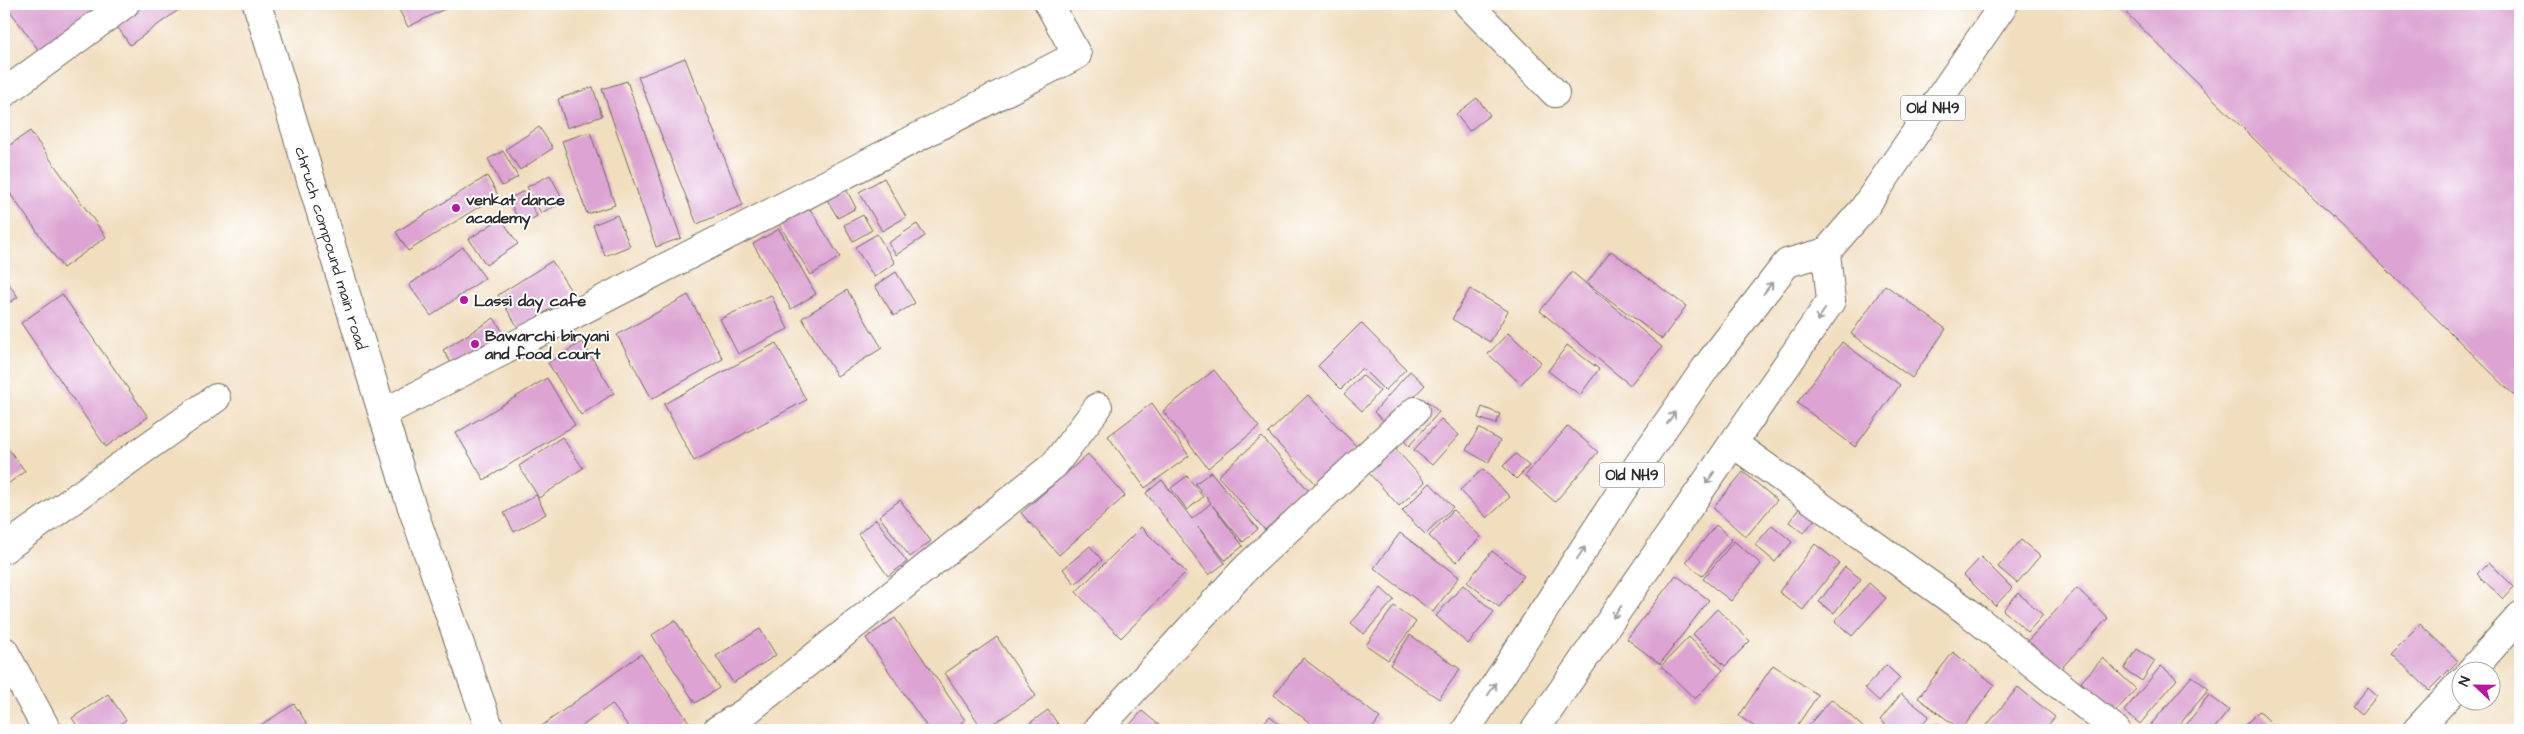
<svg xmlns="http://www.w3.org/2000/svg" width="2524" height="734" font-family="'Architects Daughter',sans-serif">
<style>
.building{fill:#dca3d3}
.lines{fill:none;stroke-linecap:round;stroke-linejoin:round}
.minor-casing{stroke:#706a5f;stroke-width:30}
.secondary-casing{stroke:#706a5f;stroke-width:30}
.primary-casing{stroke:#706a5f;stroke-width:30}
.minor{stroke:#fff;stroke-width:28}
.secondary{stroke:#fff;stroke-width:28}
.primary{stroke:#fff;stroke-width:28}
.oneway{stroke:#a0a0a0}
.poi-dot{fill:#b5179e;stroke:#fff;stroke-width:2}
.labels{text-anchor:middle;stroke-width:4;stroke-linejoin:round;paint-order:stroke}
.shield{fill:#fff;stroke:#6b6b6b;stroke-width:1}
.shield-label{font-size:15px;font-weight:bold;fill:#2b2b2b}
.poi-label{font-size:16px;font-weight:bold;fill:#2b2b2b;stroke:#fff;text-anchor:start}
.street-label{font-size:16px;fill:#2b2b2b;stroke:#fff}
</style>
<rect width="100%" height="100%" fill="#fff"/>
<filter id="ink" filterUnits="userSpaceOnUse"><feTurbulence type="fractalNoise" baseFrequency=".02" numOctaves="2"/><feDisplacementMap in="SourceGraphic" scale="10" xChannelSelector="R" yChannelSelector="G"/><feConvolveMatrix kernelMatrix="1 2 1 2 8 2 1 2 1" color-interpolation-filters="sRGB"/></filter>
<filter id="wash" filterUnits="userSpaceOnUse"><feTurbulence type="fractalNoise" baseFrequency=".0096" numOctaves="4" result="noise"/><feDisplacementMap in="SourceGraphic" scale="20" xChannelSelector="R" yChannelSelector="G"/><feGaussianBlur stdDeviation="1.12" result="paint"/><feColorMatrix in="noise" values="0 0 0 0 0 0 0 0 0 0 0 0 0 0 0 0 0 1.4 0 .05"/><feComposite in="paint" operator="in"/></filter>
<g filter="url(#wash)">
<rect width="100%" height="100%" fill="#f1debf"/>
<g id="blocks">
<path class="building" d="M 5,4 L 106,4 L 40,52 Z
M 118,4 L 182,4 L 184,6 L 130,45 L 107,12 Z
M 396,4 L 454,4 L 408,27 Z
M 2117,4 L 2520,4 L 2520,401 Z
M 685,58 L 743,205 L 697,224 L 638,77 Z
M 627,81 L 681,238 L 656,247 L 602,89 Z
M 593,87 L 602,116 L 567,128 L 558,99 Z
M 1477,98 L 1490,115 L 1469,131 L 1456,114 Z
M 539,127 L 553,148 L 520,170 L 506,149 Z
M 30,131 L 106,237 L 63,268 L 4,185 L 4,149 Z
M 590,132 L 615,205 L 587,214 L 562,141 Z
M 503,151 L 518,177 L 502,186 L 488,159 Z
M 550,175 L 564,201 L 541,213 L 527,187 Z
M 487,176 L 498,195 L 408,251 L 396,232 Z
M 884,178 L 906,217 L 882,231 L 859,192 Z
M 845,187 L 856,208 L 838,218 L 826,198 Z
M 524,191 L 537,216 L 521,225 L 508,199 Z
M 808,206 L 840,257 L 811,275 L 779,224 Z
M 617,215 L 630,246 L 605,256 L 593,225 Z
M 863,215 L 872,230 L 853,241 L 844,225 Z
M 501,218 L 518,244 L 486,265 L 469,239 Z
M 917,224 L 925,236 L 896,255 L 888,243 Z
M 779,229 L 816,294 L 791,309 L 753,244 Z
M 877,234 L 895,263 L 874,277 L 855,247 Z
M 463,247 L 485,278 L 431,316 L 409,285 Z
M 1611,251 L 1686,306 L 1662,339 L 1587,283 Z
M 552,261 L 573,294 L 519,329 L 498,295 Z
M 896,272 L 915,303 L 894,316 L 875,286 Z
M 1572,272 L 1662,347 L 1630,385 L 1540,311 Z
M 4,277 L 18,297 L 9,303 L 4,296 Z
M 1885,285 L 1946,329 L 1912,378 L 1851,334 Z
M 1470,289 L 1508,311 L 1490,342 L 1452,319 Z
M 847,290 L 882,348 L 837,376 L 802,318 Z
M 62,294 L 148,417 L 106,447 L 21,323 Z
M 688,295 L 723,359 L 652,399 L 617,335 Z
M 771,295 L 788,329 L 738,354 L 720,319 Z
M 494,318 L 507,339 L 456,371 L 443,350 Z
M 1361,323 L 1406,369 L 1385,391 L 1362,368 L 1341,389 L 1318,366 Z
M 1508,333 L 1541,362 L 1521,384 L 1488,354 Z
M 582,342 L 614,393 L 581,415 L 548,363 Z
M 1842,342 L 1900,385 L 1855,447 L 1797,403 Z
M 776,343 L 806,400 L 694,461 L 664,404 Z
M 1567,345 L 1599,369 L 1580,395 L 1548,371 Z
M 1214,370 L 1259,427 L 1208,468 L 1163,411 Z
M 1410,371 L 1425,385 L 1388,425 L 1374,412 Z
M 1362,375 L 1380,391 L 1362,411 L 1344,394 Z
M 547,378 L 575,425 L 484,480 L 456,433 Z
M 1308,395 L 1357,447 L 1317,485 L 1268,433 Z
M 1427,401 L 1439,412 L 1409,446 L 1397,435 Z
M 1152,403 L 1189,456 L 1145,488 L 1108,436 Z
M 1482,407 L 1500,414 L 1496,424 L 1478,418 Z
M 1441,419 L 1459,435 L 1432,465 L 1414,450 Z
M 1568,426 L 1598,452 L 1555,502 L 1525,476 Z
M 1479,428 L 1500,441 L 1488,463 L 1466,450 Z
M 562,437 L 583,468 L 539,498 L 519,466 Z
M 1262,437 L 1309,491 L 1265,530 L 1218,476 Z
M 4,443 L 25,471 L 4,487 Z
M 1394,447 L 1425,482 L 1399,506 L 1368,472 Z
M 1088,454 L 1125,496 L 1059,555 L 1021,513 Z
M 1516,454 L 1529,466 L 1516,479 L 1503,466 Z
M 1483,469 L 1510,497 L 1487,518 L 1460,490 Z
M 1211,472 L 1258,529 L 1243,542 L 1212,505 L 1243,546 L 1225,560 L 1198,527 L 1225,563 L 1209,575 L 1146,493 L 1162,480 L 1192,519 L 1211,503 L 1195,484 Z
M 1743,472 L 1777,500 L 1746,537 L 1713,508 Z
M 1187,476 L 1203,497 L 1187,510 L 1171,488 Z
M 1430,483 L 1453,507 L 1425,534 L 1402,511 Z
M 536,495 L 546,514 L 514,532 L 504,513 Z
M 900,500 L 931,541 L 910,557 L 879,516 Z
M 1801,506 L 1816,517 L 1804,533 L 1789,522 Z
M 1453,510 L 1481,537 L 1456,562 L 1429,536 Z
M 876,519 L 907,562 L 888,576 L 858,534 Z
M 1716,525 L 1732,539 L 1702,576 L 1686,562 Z
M 1772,525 L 1792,542 L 1775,562 L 1755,545 Z
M 1141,527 L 1186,572 L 1121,638 L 1076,592 Z
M 1400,533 L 1459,577 L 1433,612 L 1374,568 Z
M 2021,540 L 2040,556 L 2017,583 L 1998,567 Z
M 1734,541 L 1761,564 L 1731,601 L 1703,579 Z
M 1815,544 L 1839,563 L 1803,610 L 1779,592 Z
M 1090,546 L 1102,560 L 1075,584 L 1063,569 Z
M 1492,551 L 1524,576 L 1499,607 L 1467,582 Z
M 1981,557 L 2012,588 L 1995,606 L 1964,575 Z
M 2489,562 L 2514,587 L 2503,599 L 2477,574 Z
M 1845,567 L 1861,579 L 1834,613 L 1819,602 Z
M 1676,575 L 1709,600 L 1660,664 L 1627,639 Z
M 1869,583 L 1886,598 L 1852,636 L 1835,621 Z
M 1463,585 L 1494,612 L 1468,644 L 1436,616 Z
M 1381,588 L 1394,600 L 1364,634 L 1351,623 Z
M 2077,588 L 2108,618 L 2053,677 L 2022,647 Z
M 2018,593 L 2043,615 L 2028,632 L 2003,610 Z
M 1394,606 L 1416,622 L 1388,660 L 1366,645 Z
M 1717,609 L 1750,641 L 1725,666 L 1693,634 Z
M 895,618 L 965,720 L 951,730 L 929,730 L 866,638 Z
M 675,620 L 719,688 L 695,703 L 652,635 Z
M 2420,624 L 2458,661 L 2429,690 L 2391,653 Z
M 760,629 L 776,655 L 733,683 L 716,656 Z
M 1410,635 L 1460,669 L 1439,699 L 1390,665 Z
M 997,637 L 1036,696 L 983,730 L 945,673 Z
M 1689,637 L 1723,670 L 1695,699 L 1661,666 Z
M 2137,649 L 2155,661 L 2142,681 L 2124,669 Z
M 1953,652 L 1995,685 L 1961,730 L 1918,698 Z
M 641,654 L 689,722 L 678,730 L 631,730 L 612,704 L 577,730 L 536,730 Z
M 1303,658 L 1380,718 L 1371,730 L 1319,730 L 1274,695 Z
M 2103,658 L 2136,689 L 2114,713 L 2081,682 Z
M 1773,665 L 1818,695 L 1794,730 L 1759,730 L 1739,716 Z
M 1886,665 L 1900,678 L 1879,701 L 1865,688 Z
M 2161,666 L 2177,679 L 2140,724 L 2124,711 Z
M 2192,676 L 2209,689 L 2175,730 L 2146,730 Z
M 2018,687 L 2055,717 L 2044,730 L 1983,730 Z
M 2368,688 L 2377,696 L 2362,714 L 2353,706 Z
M 108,694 L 126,720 L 111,730 L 80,730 L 72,718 Z
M 1901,694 L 1929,716 L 1917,730 L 1893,730 L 1880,720 Z
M 2209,695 L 2229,710 L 2213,730 L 2182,730 Z
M 1832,699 L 1866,730 L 1804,730 Z
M 294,704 L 311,730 L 253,730 Z
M 1048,710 L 1062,730 L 1020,730 Z
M 1142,711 L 1165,730 L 1125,730 Z
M 2259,711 L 2277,729 L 2276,730 L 2240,730 Z
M 1270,716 L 1285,730 L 1257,730 Z
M 1937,723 L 1945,730 L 1931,730 Z"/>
</g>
</g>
<g filter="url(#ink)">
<use href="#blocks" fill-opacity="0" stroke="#706a5f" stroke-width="1"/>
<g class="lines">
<defs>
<path id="minor" d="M 1468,4 L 1555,93
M 4,93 L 125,4
M 383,413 L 1077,55 L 1049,4
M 1734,444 L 1968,612 L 2116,730
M 4,549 L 216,398
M 4,651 L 47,730
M 2470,672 L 2520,616
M 717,730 L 747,711 L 1054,465 L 1098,407
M 1097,730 L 1245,569 L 1415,411
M 2417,730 L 2462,681"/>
<g id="secondary">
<path id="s1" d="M 257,4 L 407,493 L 490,730"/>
</g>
<path id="primary" d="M 1466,730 L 1643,458 L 1707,366 L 1787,263 L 1826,252 L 1862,211 L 2004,4
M 1535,730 L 1831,301 L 1826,252"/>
</defs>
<use href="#minor" class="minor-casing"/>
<use href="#secondary" class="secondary-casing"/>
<use href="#primary" class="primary-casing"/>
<use href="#minor" class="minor"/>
<use href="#secondary" class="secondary"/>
<use href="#primary" class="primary"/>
</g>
<defs><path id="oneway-shaft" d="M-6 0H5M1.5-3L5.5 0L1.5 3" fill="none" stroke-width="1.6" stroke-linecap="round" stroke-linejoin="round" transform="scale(1.25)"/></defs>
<g class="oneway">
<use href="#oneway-shaft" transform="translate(1768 288) rotate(-52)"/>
<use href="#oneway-shaft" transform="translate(1821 315) rotate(124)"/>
<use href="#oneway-shaft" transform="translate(1671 418) rotate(-56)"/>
<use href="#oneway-shaft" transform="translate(1710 478) rotate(125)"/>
<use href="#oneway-shaft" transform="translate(1581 553) rotate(-57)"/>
<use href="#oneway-shaft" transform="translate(1617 612) rotate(125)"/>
<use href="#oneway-shaft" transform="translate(1492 689) rotate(-57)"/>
</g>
</g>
<g class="poi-dot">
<circle cx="456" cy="208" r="5"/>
<circle cx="464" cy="300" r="5"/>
<circle cx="475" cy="344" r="5"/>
</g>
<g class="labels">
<g class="shield">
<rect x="1900.5" y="95.5" width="65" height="25" rx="4"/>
<rect x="1599.5" y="462.5" width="65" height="25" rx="4"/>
</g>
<g class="shield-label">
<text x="1933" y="113">Old NH9</text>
<text x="1632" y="480">Old NH9</text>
</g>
<g class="poi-label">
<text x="466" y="205">venkat dance<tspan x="466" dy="18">academy</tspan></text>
<text x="474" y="306">Lassi day cafe</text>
<text x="485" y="341">Bawarchi biryani<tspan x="485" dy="18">and food court</tspan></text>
</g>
<g class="street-label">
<text dy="6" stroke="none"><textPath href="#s1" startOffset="255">chruch compound main road</textPath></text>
</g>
</g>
<rect width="2524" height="734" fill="none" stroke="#fff" stroke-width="20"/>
<g transform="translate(2476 686) rotate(292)"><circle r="24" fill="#ffffff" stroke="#aaaaaa"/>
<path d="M0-4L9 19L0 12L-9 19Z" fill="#b5179e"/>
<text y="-8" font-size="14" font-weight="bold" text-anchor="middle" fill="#2b2b2b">N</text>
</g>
</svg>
